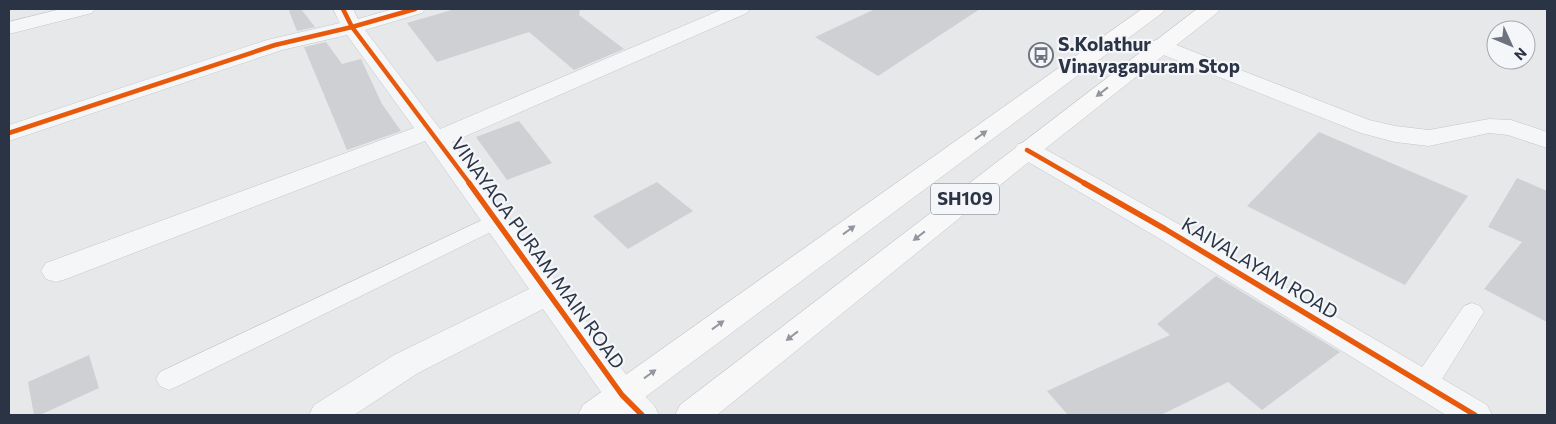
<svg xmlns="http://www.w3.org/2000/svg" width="1556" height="424" font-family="Commissioner,sans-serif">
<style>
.building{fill:#ced0d3}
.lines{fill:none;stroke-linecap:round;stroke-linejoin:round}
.lane-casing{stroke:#c4c6c8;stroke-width:1}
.street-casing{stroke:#c4c6c8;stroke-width:1}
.primary-casing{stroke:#c2c5c8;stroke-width:1}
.lane{fill:#f5f6f7;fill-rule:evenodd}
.street{fill:#f5f6f7;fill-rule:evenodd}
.primary{fill:#f8f8f8;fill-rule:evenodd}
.cycleway-far1-casing{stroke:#f4f6f9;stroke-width:7}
.cycleway-casing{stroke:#f4f6f9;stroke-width:9}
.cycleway-far1{stroke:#e8590c;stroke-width:4.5}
.cycleway{stroke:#e8590c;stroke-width:5.5}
.oneway{fill:#92969e}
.labels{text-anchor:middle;stroke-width:4.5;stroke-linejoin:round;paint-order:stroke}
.shield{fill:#f4f6f9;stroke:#676e7b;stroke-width:1}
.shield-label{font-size:18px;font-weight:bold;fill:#2b3445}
.poi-label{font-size:19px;font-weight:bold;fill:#2b3445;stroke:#f4f6f9;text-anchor:start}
.street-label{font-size:19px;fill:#2b3445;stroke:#f4f6f9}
</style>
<rect width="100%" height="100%" fill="#e6e8ea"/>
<path class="building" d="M 293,9 L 301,9 L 315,27 L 297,31 L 289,11 Z
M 455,9 L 580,9 L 579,15 L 624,49 L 574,70 L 529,32 L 437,62 L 407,23 Z
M 875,9 L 980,9 L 878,76 L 815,37 Z
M 326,42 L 342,64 L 361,59 L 382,104 L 401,131 L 347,150 L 304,47 Z
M 519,121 L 552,163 L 507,180 L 476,137 Z
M 1319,132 L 1468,196 L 1405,285 L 1247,206 Z
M 1517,178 L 1547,191 L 1547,322 L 1484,289 L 1522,242 L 1488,227 Z
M 657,182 L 693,211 L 628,249 L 593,216 Z
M 1216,276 L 1340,352 L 1262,410 L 1228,382 L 1161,415 L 1068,415 L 1047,391 L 1170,335 L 1157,324 Z
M 89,355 L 99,388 L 40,415 L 34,415 L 28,382 Z"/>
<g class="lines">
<defs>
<path id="lane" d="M 495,214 L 503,216 L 506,221 L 503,226 L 178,386 L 169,390 L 160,386 L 156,379 L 160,372 Z
M 1472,303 L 1480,306 L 1484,312 L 1480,318 L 1434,392 L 1425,395 L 1416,392 L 1412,384 L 1416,376 L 1464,306 Z"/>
<path id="street" d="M 61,9 L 95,9 L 92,13 L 9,34 L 9,22 Z
M 333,9 L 353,9 L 358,19 L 393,9 L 425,9 L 422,13 L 365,30 L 440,129 L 723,9 L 750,9 L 747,13 L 452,142 L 634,385 L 654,405 L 659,415 L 620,415 L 610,405 L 543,309 L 418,373 L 354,415 L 309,415 L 314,405 L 394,355 L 529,289 L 425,141 L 66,279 L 56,282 L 46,279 L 41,271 L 46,263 L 414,128 L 347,35 L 282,50 L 9,141 L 9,125 L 267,40 L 340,23 Z
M 1161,39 L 1369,120 L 1395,126 L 1429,130 L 1489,119 L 1511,120 L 1547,132 L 1547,148 L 1508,135 L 1489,133 L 1429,146 L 1395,142 L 1361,133 L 1153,51 L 1150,46 L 1153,41 Z
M 1027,142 L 1036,144 L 1175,222 L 1487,405 L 1492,415 L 1446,415 L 1155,236 L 1018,156 L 1014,150 L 1018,144 Z"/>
<path id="primary" d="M 1142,9 L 1165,9 L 1162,13 L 621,415 L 578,415 L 583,405 Z
M 1197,9 L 1220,9 L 1217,13 L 1036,156 L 717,415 L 675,415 L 680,405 Z"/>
</defs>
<use href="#lane" class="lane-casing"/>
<use href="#street" class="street-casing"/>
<use href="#primary" class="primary-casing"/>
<use href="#lane" class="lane"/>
<use href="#street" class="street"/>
<use href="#primary" class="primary"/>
<defs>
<path id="cycleway-far1" d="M 343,9 L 352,27 L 470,184
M 9,133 L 275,45 L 352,27 L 415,9
M 1027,150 L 1086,184"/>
<path id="cycleway" d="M 469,183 L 622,395 L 642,415
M 1084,183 L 1165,229 L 1475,415"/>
</defs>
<use href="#cycleway-far1" class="cycleway-far1-casing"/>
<use href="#cycleway" class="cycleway-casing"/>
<use href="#cycleway-far1" class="cycleway-far1"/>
<use href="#cycleway" class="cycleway"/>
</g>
<defs><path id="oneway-solid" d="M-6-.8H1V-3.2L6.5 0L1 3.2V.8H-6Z" transform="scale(1.25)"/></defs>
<g class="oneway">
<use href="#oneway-solid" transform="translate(1102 92) rotate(142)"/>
<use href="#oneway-solid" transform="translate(981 135) rotate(-36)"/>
<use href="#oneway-solid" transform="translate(849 230) rotate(-36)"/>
<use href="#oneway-solid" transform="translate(919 236) rotate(142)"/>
<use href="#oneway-solid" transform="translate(718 325) rotate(-36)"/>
<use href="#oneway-solid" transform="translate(792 336) rotate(142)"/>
<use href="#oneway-solid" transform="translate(650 374) rotate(-36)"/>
</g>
<defs>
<symbol id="bus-ring" viewBox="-11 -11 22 22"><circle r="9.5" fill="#f4f6f9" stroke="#6c737f" stroke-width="1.5"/><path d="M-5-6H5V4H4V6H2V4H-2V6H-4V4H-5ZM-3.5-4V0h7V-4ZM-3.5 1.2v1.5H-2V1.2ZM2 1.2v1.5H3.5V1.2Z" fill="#6c737f"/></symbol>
</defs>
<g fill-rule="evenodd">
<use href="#bus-ring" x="1027" y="41" width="28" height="28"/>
</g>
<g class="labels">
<rect class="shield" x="931" y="183.5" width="68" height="31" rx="4"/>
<g class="shield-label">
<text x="965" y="205">SH109</text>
</g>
<g class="poi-label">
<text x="1058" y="51">S.Kolathur<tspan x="1058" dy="22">Vinayagapuram Stop</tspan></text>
</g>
<g class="street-label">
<text transform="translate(538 253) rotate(54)" y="7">VINAYAGA PURAM MAIN ROAD</text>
<text transform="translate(1260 268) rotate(31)" y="7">KAIVALAYAM ROAD</text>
</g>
</g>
<rect width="1556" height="424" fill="none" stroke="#2b3445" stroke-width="20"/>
<g transform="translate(1511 45) rotate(134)"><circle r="24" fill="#f4f6f9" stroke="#a4a8b1"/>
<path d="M0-4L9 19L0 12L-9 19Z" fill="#6c737f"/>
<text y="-8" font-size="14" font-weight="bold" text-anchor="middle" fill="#2b3445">N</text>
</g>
</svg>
